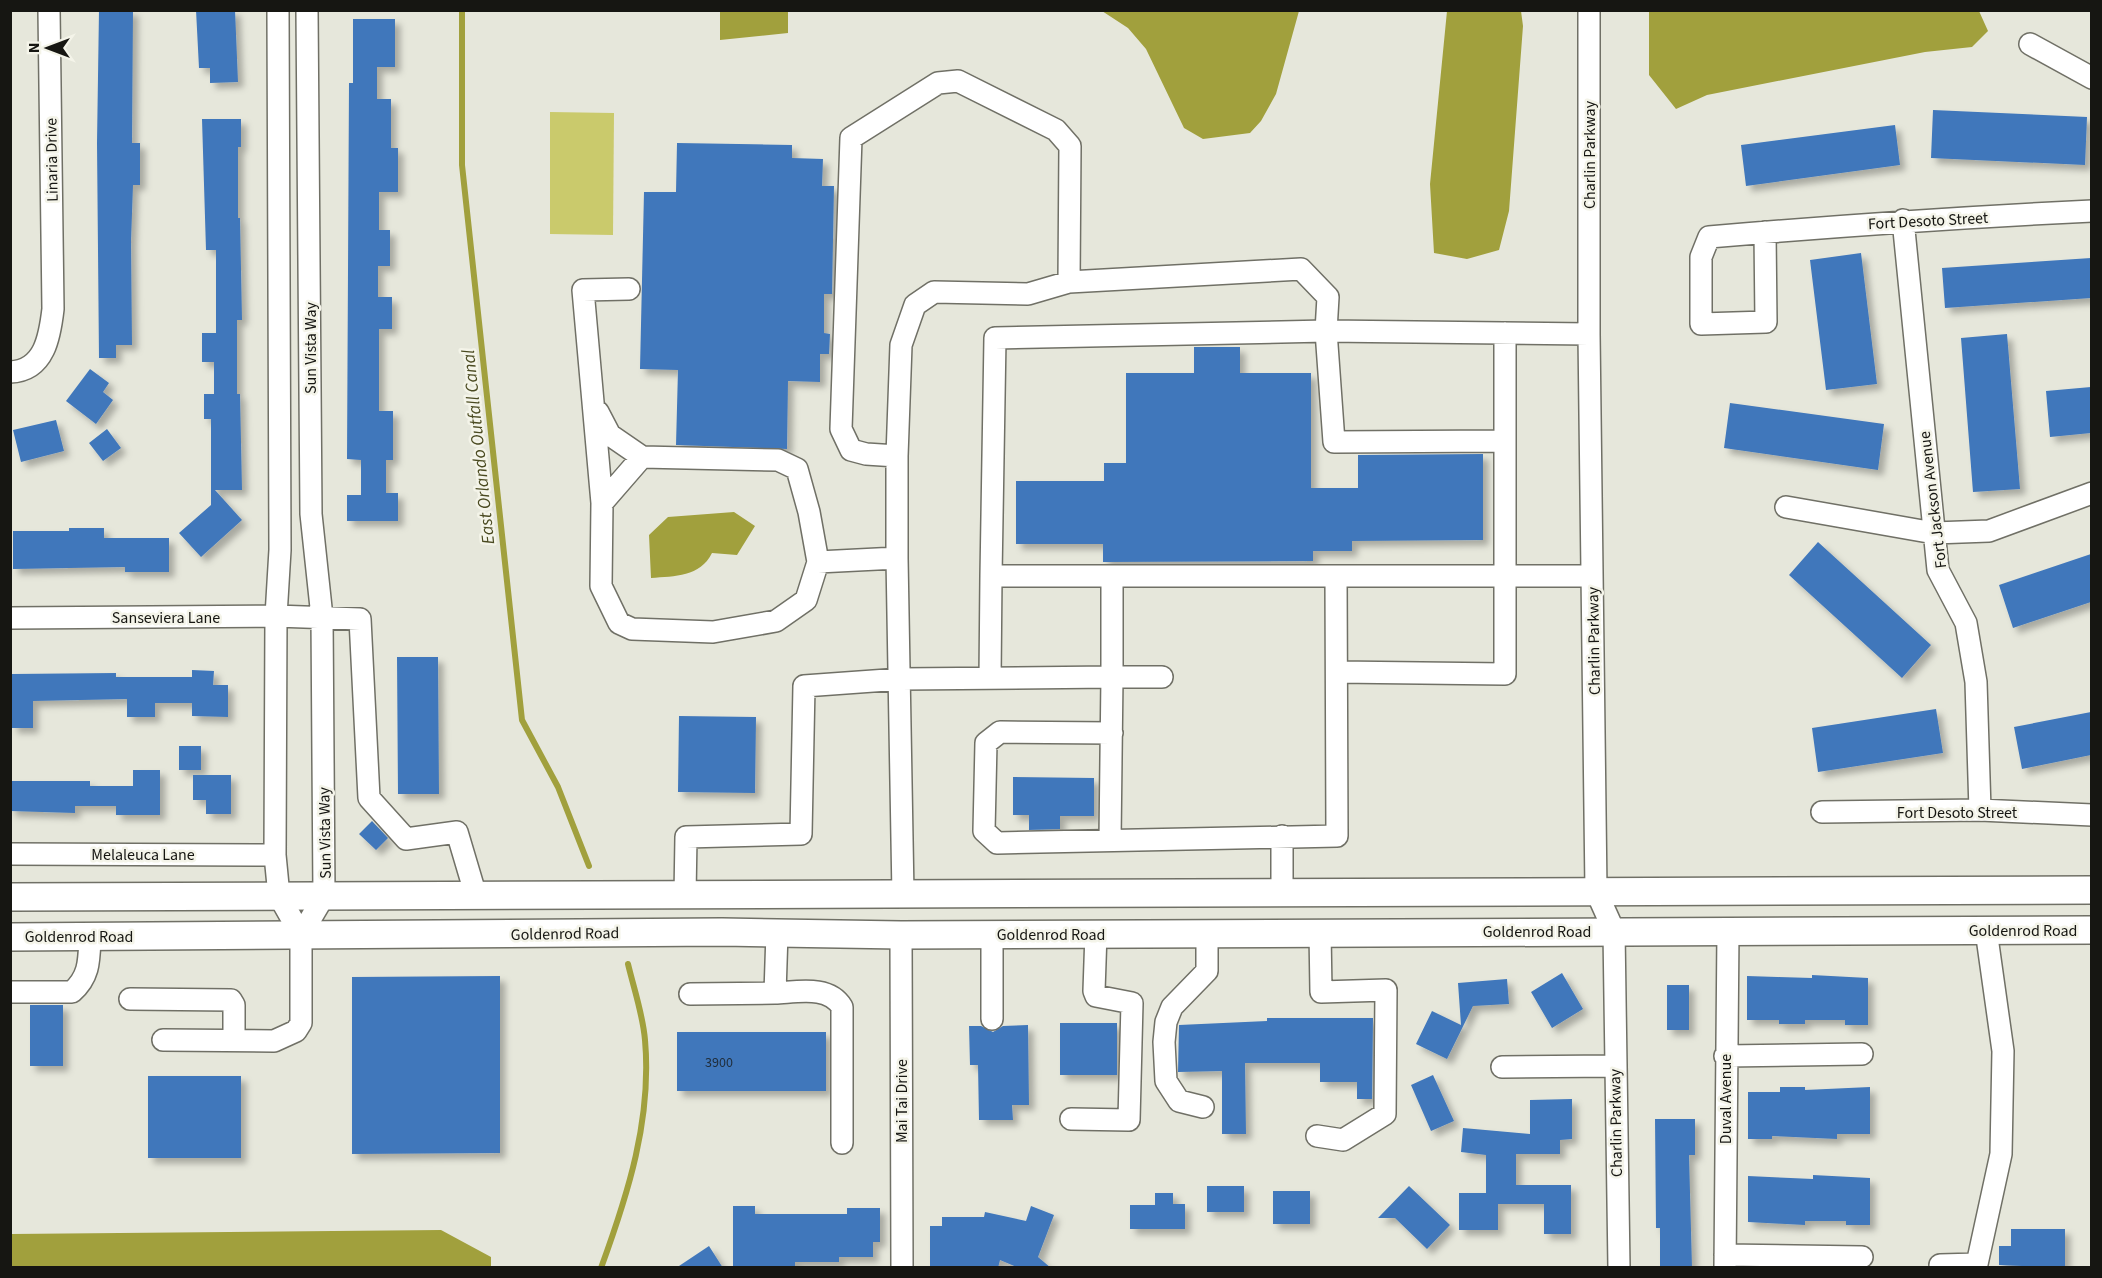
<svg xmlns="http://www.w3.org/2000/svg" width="2102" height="1278" font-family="'Source Sans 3',sans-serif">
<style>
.green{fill:#caca6c}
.water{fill:#a1a03d}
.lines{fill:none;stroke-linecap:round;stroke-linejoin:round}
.stream{stroke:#a1a03d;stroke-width:6}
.building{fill:#4077bb;filter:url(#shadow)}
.minor-casing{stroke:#707066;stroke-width:24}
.major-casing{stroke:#707066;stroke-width:30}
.minor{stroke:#fff;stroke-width:21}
.major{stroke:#fff;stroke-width:27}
.labels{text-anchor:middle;stroke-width:5;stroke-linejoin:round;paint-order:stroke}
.number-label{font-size:14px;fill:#202e3c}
.street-label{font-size:16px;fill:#161612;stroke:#f4f4e9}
.water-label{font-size:18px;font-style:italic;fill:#4a4a21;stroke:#f4f4e9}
</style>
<defs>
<filter id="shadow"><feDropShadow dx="5.5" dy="5.5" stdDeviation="3" flood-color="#0004"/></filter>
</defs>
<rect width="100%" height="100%" fill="#e6e7db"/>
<path class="green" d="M 550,112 L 614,113 L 613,235 L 550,234 Z"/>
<path class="water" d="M 720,11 L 788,11 L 788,33 L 720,40 Z
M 1102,11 L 1299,11 L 1276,94 L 1261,121 L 1250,133 L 1203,139 L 1184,128 L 1146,49 L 1128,28 Z
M 1447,11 L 1521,11 L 1523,26 L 1509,211 L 1499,250 L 1467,259 L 1434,253 L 1430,184 Z
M 1649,11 L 1979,11 L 1988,31 L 1972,47 L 1925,52 L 1707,95 L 1676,109 L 1649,75 Z
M 734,512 L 755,526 L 737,555 L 712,553 C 700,577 675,576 651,578 L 649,535 L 668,517 Z
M 441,1230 L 491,1257 L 491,1267 L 11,1267 L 11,1234 Z"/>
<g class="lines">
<path class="stream" d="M 462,10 L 462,165 L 522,720 L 558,787 L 589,866
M 601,1268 C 628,1194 652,1119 645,1040 C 643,1015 634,989 628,964"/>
</g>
<path class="building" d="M 99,10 L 133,10 L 132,143 L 140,143 L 140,185 L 133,185 L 131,241 L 132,345 L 116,345 L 116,358 L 99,358 L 97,143 Z
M 196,10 L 235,10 L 238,82 L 210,83 L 210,68 L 199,68 Z
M 353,19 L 395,19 L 395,67 L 377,67 L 377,99 L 391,99 L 391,148 L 398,148 L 398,192 L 379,192 L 379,230 L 390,230 L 390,266 L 378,266 L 378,297 L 392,297 L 392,329 L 379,329 L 379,411 L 393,411 L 393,460 L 386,460 L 386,493 L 398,493 L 398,521 L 347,521 L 347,495 L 361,495 L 361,460 L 347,459 L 349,83 L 353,83 Z
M 1933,110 L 2087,117 L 2085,165 L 1931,158 Z
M 202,119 L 241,119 L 241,147 L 238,147 L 238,218 L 240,218 L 242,320 L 237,320 L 237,394 L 240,394 L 242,490 L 215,490 L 242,520 L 201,557 L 179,533 L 211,505 L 211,419 L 204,419 L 204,394 L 214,394 L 214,362 L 202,362 L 202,333 L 216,333 L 216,250 L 206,250 Z
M 1895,125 L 1900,165 L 1746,186 L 1741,145 Z
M 677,143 L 792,145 L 792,158 L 823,159 L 822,186 L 834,186 L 832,294 L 824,294 L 824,333 L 830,334 L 829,354 L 820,354 L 820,382 L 788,381 L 787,449 L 676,445 L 678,370 L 640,369 L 644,192 L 676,192 Z
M 1861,253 L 1877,384 L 1826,390 L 1810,260 Z
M 2091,258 L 2091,298 L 1945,308 L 1942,268 Z
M 2007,334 L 2020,489 L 1973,492 L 1961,338 Z
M 1194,347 L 1240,347 L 1240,373 L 1311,373 L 1311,488 L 1358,488 L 1358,455 L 1483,454 L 1483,540 L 1352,541 L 1352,551 L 1313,551 L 1313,561 L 1103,562 L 1103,544 L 1016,544 L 1016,481 L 1104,481 L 1104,463 L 1126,463 L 1126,373 L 1194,373 Z
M 90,369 L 109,383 L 103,392 L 113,400 L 96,424 L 66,401 Z
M 2091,387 L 2091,433 L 2050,437 L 2046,391 Z
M 1730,403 L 1884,424 L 1878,470 L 1724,448 Z
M 56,420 L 64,451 L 21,462 L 13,430 Z
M 107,429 L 121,448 L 103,461 L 89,443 Z
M 69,528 L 104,528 L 104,538 L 169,538 L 169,572 L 125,572 L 125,567 L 13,569 L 13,531 L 69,531 Z
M 1818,542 L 1931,645 L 1902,678 L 1789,575 Z
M 2091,554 L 2091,602 L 2013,628 L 1999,585 Z
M 397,657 L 438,657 L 439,794 L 398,794 Z
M 192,670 L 214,671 L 213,685 L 228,685 L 228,717 L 192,716 L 192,703 L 155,703 L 155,717 L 127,717 L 127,699 L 33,701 L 33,728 L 12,728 L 12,674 L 116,673 L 116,677 L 192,677 Z
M 1936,709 L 1943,753 L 1818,772 L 1812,728 Z
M 2091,712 L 2091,755 L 2022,769 L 2014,727 Z
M 679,716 L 756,717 L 755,793 L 678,792 Z
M 179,746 L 201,746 L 201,770 L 179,770 Z
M 133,770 L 160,770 L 160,815 L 116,815 L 116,806 L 75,806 L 75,813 L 10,811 L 10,781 L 90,781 L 90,786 L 133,786 Z
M 193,775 L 231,775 L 231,814 L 206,814 L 206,800 L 193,800 Z
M 1013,777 L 1094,778 L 1094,816 L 1060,816 L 1060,829 L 1029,830 L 1029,815 L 1013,815 Z
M 372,821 L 388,838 L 376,850 L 359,834 Z
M 1562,973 L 1583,1009 L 1552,1028 L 1531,992 Z
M 1812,975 L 1868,978 L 1868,1025 L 1845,1025 L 1845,1020 L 1805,1020 L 1805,1024 L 1779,1024 L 1779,1020 L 1747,1020 L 1747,976 L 1812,978 Z
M 500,976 L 500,1153 L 352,1154 L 352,977 Z
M 1507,979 L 1509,1004 L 1473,1006 L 1447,1059 L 1416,1044 L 1432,1011 L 1461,1025 L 1458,983 Z
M 1667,985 L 1689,985 L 1689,1030 L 1667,1030 Z
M 30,1005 L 63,1005 L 63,1066 L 30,1066 Z
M 1267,1018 L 1373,1018 L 1372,1099 L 1357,1099 L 1357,1082 L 1320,1082 L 1320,1063 L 1245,1063 L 1246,1134 L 1222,1134 L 1222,1071 L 1178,1072 L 1179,1025 L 1267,1021 Z
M 1060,1023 L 1117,1023 L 1117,1075 L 1060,1075 Z
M 1028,1025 L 1029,1105 L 1012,1105 L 1013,1120 L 979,1120 L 978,1065 L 970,1065 L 969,1026 L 981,1026 L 993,1032 L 1003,1026 Z
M 677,1032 L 826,1032 L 826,1091 L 677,1091 Z
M 1433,1075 L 1454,1121 L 1431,1131 L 1411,1085 Z
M 148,1076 L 241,1076 L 241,1158 L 148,1158 Z
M 1780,1087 L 1805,1087 L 1805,1090 L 1870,1087 L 1870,1134 L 1837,1134 L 1837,1139 L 1772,1136 L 1772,1139 L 1748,1139 L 1748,1092 L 1780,1092 Z
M 1572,1099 L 1572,1139 L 1560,1140 L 1560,1154 L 1516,1154 L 1516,1185 L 1571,1185 L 1571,1234 L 1544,1234 L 1544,1204 L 1498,1204 L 1498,1230 L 1459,1230 L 1459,1193 L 1486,1193 L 1486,1155 L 1461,1152 L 1463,1128 L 1530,1134 L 1530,1100 Z
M 1655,1119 L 1695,1119 L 1695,1155 L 1689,1155 L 1692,1268 L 1660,1268 L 1660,1228 L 1656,1228 Z
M 1813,1175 L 1870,1178 L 1870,1225 L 1846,1225 L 1846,1221 L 1805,1221 L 1805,1225 L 1748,1222 L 1748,1176 L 1813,1179 Z
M 1207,1186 L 1244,1186 L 1244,1212 L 1207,1212 Z
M 1409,1186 L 1450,1225 L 1427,1249 L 1395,1218 L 1378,1218 Z
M 1273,1191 L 1310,1191 L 1310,1224 L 1273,1224 Z
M 1155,1193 L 1173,1193 L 1173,1204 L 1185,1204 L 1185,1229 L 1130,1229 L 1130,1205 L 1155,1205 Z
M 733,1206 L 755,1206 L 755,1214 L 847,1214 L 847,1208 L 880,1208 L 880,1242 L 873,1242 L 873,1257 L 839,1257 L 839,1262 L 795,1262 L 795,1268 L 733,1266 Z
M 1031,1206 L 1054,1215 L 1038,1257 L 1051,1268 L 1019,1268 L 1000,1260 L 998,1268 L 930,1268 L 930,1226 L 942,1226 L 942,1217 L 984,1217 L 985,1212 L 1026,1221 Z
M 2011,1229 L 2065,1229 L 2065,1268 L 1999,1265 L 1999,1246 L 2011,1246 Z
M 709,1246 L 723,1268 L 676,1268 Z"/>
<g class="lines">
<defs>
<path id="minor" d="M 1589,10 L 1589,334 L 1596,891 L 1614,931 L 1619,1268
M 2030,44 L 2092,78
M 1903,220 L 1938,570 L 1966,623 L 1976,682 L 1980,810
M 1765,232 L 1766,322 L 1701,324 L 1701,257 L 1709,237 C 1837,226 1964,217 2092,211
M 10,372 C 45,371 50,335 53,309 L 49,10
M 598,412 L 610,435 L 642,457
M 897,456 L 901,345 L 915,305 L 934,292 L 1028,294 L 1069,282
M 602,503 L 642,457 L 778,460 L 797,469 L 809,512 L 818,562 L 806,600 L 776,621 L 713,632 L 632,629 L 619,623 L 601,586 L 602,503 L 583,290 L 629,289
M 1786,507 L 1934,533 L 1989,531 L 2092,493
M 897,558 L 897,456 L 866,454 L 851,450 L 841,429 L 851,138 L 938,83 L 958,81 L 1056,130 L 1070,146 L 1069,282 L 1301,269 L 1328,297 L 1326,331 L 1334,442 L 1503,441
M 818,562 L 897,558 L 903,895
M 991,576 L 995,338 L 1326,331 L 1589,334
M 1112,576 L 1112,677 L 1162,677
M 10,618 L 276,616 L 360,619 L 369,798 L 406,839 L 457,832 L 476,896
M 1337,672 L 1505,674 L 1505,333
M 990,678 L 991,576 L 1592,576
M 1112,733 L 1000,732 L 986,743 L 984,831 L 997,843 L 1337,836 L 1336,576
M 1822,812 L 1980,810 L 2092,815
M 1282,836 L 1282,893
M 10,854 L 275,855
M 685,895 L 686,837 L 801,834 L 804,686 L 901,679 L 1112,677 L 1110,840
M 301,935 L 324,896 L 322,617 L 311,514 L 307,10
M 901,935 L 902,1268
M 10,992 L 72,992 C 90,976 89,960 90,936
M 775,993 C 798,992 829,985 842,1007 L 842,1143
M 690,994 L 775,993 L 777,933
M 130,999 L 231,1000 L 234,1005 L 234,1040
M 992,1019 L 992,934
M 163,1040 L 274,1041 L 296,1031 L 301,1023 L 301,935 L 279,896 L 275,855 L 276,616 L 280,550 L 278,10
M 1725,1056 L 1862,1054
M 1502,1067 L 1614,1066
M 1203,1107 L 1179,1101 L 1166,1081 L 1164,1042 L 1166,1022 L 1172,1007 L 1207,971 L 1207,933
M 1071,1119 L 1129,1120 L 1132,1003 L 1096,996 L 1094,991 L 1096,933
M 1317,1136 L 1343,1140 L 1385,1114 L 1386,990 L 1321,992 L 1320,932
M 1725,1255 L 1862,1257
M 1940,1265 L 1977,1264 L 2001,1154 L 2003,1051 L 1986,930
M 1725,1268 L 1728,931"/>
<path id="major" d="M 10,897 L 2092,890
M 10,937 L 722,932 L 901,935 L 2092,930"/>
</defs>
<use href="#minor" class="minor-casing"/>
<use href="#major" class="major-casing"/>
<use href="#minor" class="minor"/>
<use href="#major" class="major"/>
</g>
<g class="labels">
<g class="number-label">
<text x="719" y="1067">3900</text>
</g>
<g class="street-label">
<text transform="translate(1589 155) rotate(-90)" y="6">Charlin Parkway</text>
<text transform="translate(51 160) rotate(-91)" y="6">Linaria Drive</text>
<text transform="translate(1928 220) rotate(-3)" y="6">Fort Desoto Street</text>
<text transform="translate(310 348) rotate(-90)" y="6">Sun Vista Way</text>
<text transform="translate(1932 500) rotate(-97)" y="6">Fort Jackson Avenue</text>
<text x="166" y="623">Sanseviera Lane</text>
<text transform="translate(1593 641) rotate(-91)" y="6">Charlin Parkway</text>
<text x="1957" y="818">Fort Desoto Street</text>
<text transform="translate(324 833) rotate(-91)" y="6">Sun Vista Way</text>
<text x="143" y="860">Melaleuca Lane</text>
<text x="2023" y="936">Goldenrod Road</text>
<text x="1537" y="937">Goldenrod Road</text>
<text transform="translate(565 933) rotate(-1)" y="6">Goldenrod Road</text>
<text x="1051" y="940">Goldenrod Road</text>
<text x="79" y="942">Goldenrod Road</text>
<text transform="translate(1725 1099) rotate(-90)" y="6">Duval Avenue</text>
<text transform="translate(901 1101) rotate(-90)" y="6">Mai Tai Drive</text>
<text transform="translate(1615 1123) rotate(-91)" y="6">Charlin Parkway</text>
</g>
<g class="water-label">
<text transform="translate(478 447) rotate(-96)" y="6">East Orlando Outfall Canal</text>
</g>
</g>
<rect width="2102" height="1278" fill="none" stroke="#161612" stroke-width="24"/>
<g transform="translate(48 48) rotate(270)" stroke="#f4f4e9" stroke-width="4.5" paint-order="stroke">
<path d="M0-4.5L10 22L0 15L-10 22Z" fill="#161612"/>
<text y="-9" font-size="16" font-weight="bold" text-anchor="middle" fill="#161612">N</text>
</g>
</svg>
